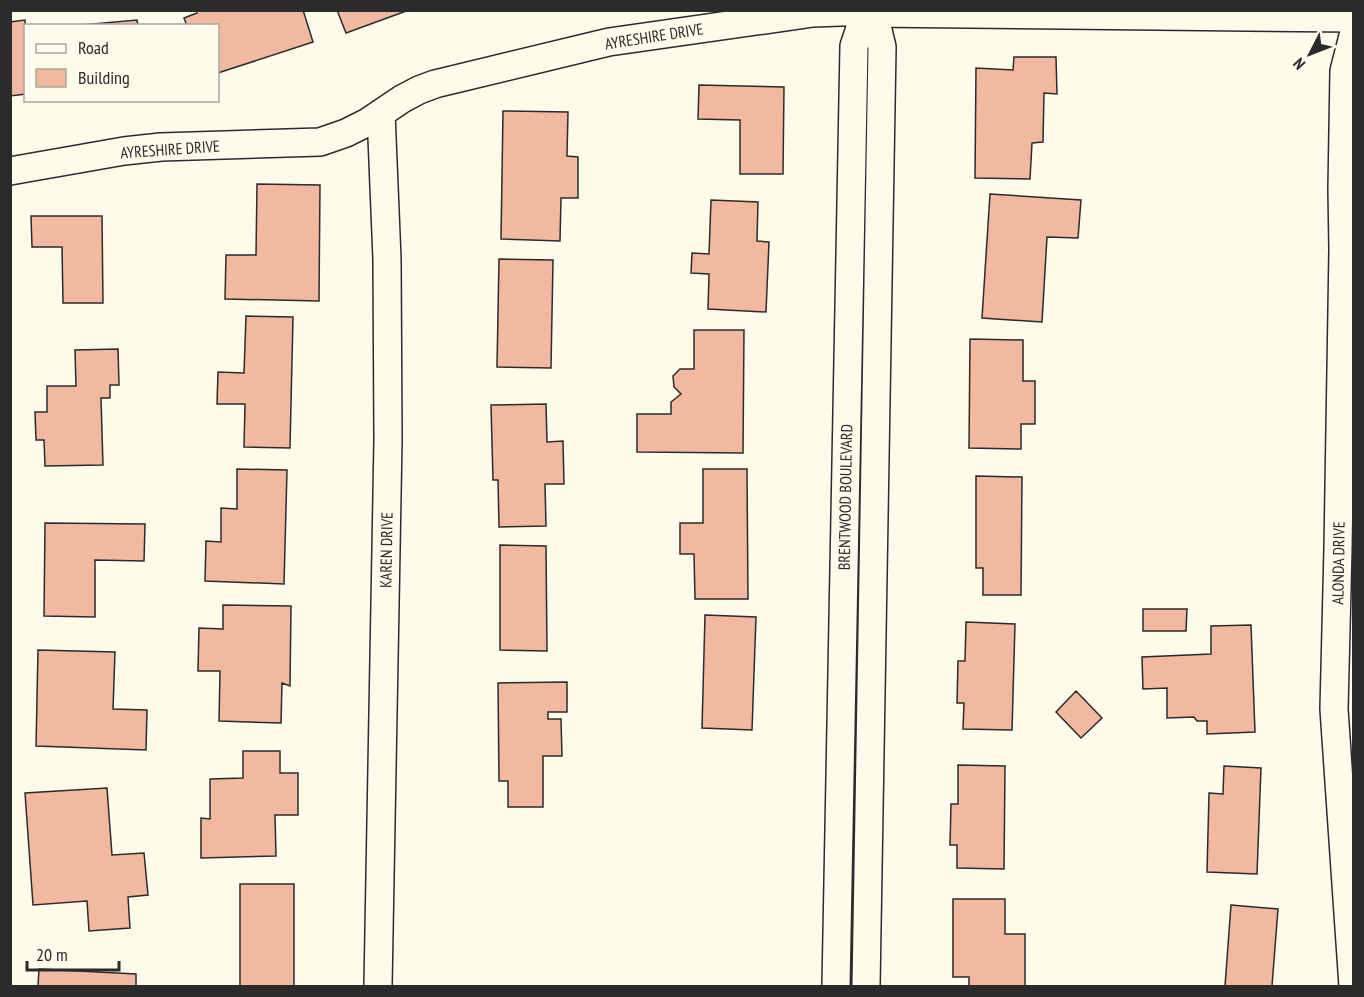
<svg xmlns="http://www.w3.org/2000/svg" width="1364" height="997" font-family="'PT Sans Narrow',sans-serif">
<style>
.building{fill:#f2b8a0;stroke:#2b2b2b;stroke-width:1.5}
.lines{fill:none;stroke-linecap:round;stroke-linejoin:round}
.minor-casing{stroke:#2b2b2b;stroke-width:30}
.tertiary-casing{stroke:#2b2b2b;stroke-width:36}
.minor{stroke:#fdfbea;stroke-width:27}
.tertiary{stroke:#fdfbea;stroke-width:33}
.labels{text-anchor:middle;stroke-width:4.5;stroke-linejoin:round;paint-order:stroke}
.street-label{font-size:16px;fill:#2b2b2b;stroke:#fdfbea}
</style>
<rect width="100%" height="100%" fill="#fdfbea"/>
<path class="building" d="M 196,10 L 303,10 L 313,42 L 218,73 L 218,26 L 187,26 L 184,18 L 197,13 Z
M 337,10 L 409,10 L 346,33 Z
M 25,20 L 26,94 L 10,96 L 10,22 Z
M 137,20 L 138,26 L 70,26 Z
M 1014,57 L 1056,57 L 1057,94 L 1044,93 L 1043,142 L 1032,143 L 1030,179 L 975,178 L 976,68 L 1013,70 Z
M 699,85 L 784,87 L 783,174 L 740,174 L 740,120 L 698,119 Z
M 503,111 L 568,112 L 567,156 L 578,157 L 578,198 L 561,198 L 560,241 L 501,239 Z
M 257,184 L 320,185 L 319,301 L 225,299 L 226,255 L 256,255 Z
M 990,194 L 1081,200 L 1078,238 L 1047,237 L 1042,322 L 982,318 Z
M 711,200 L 758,202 L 757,241 L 769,242 L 766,312 L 708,309 L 709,274 L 691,273 L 692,253 L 709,254 Z
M 31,216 L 102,216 L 103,303 L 63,303 L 62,247 L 32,247 Z
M 499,259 L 553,260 L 551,368 L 497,367 Z
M 246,316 L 293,317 L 290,448 L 244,447 L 245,404 L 217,404 L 218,372 L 244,373 Z
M 694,330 L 744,330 L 743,453 L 637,452 L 637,414 L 671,414 L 671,402 L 681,394 L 674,387 L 673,376 L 680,369 L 694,369 Z
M 970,339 L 1023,340 L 1023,381 L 1035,381 L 1035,424 L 1021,424 L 1021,449 L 969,448 Z
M 118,349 L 119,385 L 110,385 L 110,398 L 101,398 L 103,465 L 45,466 L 44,440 L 36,440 L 35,412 L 47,412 L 47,386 L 76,386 L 75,350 Z
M 546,404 L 547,442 L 563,441 L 564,484 L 545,484 L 546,526 L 499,527 L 498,480 L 493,480 L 491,405 Z
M 237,469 L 287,470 L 284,584 L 205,581 L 206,541 L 221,542 L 221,508 L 237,509 Z
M 703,469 L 747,469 L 748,599 L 695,599 L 694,554 L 680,554 L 680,523 L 703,523 Z
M 976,476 L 1022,477 L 1021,595 L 983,595 L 983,568 L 976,568 Z
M 45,523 L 145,524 L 144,561 L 95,560 L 95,617 L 44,616 Z
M 500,545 L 546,546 L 547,651 L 500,650 Z
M 223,605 L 291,606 L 290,686 L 282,683 L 281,723 L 219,721 L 220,671 L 198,671 L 199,628 L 223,629 Z
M 1143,609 L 1187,609 L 1186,631 L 1143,631 Z
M 705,615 L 756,617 L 752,730 L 702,728 Z
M 966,622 L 1015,624 L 1012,730 L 963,729 L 964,703 L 957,703 L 958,661 L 965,661 Z
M 1251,625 L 1255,732 L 1207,734 L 1207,721 L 1197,721 L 1194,717 L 1167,718 L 1167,688 L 1143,689 L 1142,657 L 1211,654 L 1211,626 Z
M 38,650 L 115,652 L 113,709 L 147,710 L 146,750 L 36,746 Z
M 567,682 L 567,712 L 548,712 L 548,719 L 561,719 L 562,756 L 543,756 L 543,807 L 508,807 L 508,781 L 499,781 L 498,683 Z
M 1076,691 L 1102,718 L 1081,738 L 1056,712 Z
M 243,751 L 280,751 L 280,773 L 298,773 L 298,815 L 275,815 L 276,856 L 201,858 L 201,818 L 210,819 L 210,779 L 243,778 Z
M 958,765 L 1005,766 L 1004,869 L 957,868 L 957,845 L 950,845 L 951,804 L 958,804 Z
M 1224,766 L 1261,768 L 1257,874 L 1207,872 L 1209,793 L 1223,794 Z
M 107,788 L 112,855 L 144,853 L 148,895 L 128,897 L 130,928 L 89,931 L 87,901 L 33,905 L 25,793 Z
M 240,884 L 294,884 L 294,986 L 240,986 Z
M 953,899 L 1005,899 L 1005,934 L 1025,934 L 1025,986 L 969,986 L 969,977 L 953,977 Z
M 1231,905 L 1278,909 L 1272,986 L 1225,986 Z
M 39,969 L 136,974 L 136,986 L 38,986 Z"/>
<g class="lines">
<defs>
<path id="minor" d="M 10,171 L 124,151 L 161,147 L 320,142 L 346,133 L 368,122 L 402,99 L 419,90 L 435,84 L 609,42 L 813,13 L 869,11
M 378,986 L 388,440 L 387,259 L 381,113
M 836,986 L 854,46 L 862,22 L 869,11
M 866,986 L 882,47 L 878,30 L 869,11
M 1353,986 L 1334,709 L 1338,548 L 1343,250 L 1342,189 L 1344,71 L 1354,32"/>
<path id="tertiary" d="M 869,10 L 1354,15"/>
</defs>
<use href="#minor" class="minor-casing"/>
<use href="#tertiary" class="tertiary-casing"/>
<use href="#minor" class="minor"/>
<use href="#tertiary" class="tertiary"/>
</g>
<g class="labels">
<g class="street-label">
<text transform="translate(654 36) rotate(-9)" y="6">AYRESHIRE DRIVE</text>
<text transform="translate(170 149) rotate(-4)" y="6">AYRESHIRE DRIVE</text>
<text transform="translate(845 497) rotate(-89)" y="6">BRENTWOOD BOULEVARD</text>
<text transform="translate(386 550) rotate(-89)" y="6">KAREN DRIVE</text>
<text transform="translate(1338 563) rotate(-89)" y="6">ALONDA DRIVE</text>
</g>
</g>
<rect width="1364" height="997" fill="none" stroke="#2b2b2b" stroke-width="24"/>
<rect x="24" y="24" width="195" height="78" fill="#fdfbea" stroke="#a9a89e" stroke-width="1.5"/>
<rect x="36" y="44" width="30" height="9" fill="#fdfbea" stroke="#a9a89e" stroke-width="1.5"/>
<text x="78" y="54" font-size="18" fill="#2b2b2b">Road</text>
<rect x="36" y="69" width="30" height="18" fill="#f2b8a0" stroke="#a9a89e" stroke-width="1.5"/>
<text x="78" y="84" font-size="18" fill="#2b2b2b">Building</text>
<g transform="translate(1310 54) rotate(228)" stroke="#fdfbea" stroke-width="4.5" paint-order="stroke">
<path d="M0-4.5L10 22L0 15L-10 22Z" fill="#2b2b2b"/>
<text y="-9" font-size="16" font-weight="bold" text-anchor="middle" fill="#2b2b2b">N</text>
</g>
<path d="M27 961v9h92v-9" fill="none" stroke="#2b2b2b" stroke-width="3"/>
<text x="36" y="961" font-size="18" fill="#2b2b2b" stroke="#fdfbea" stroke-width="4.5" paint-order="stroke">20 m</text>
</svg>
